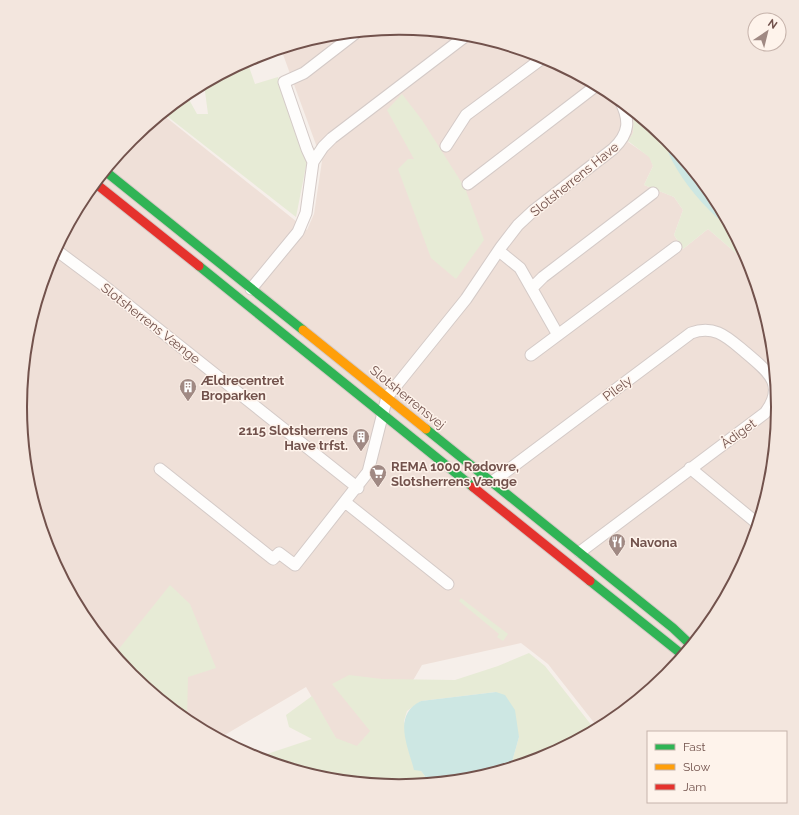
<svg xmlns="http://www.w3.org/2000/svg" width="799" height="815" font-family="Raleway,sans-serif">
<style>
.residential{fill:#efe0d8}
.green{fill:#e7ebd6}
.water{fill:#cde7e3}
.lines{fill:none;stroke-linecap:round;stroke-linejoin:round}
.river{stroke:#cde7e3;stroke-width:18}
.street-casing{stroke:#d4cac7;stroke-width:13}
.fast-casing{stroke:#d5cac6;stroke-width:11}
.slow-casing{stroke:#d5cac6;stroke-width:11}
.jam-casing{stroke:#d5cac6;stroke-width:11}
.street{stroke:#fefdfc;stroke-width:11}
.fast{stroke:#30b455;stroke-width:9}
.slow{stroke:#ff9f0a;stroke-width:9}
.jam{stroke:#e5322d;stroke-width:9}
.labels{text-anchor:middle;stroke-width:3;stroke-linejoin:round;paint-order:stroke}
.street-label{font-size:13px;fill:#72524c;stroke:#fef3eb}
.poi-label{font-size:13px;font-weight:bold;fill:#72524c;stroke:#fef3eb;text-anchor:start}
.rim{fill:none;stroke:#72524c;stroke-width:2}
</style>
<rect width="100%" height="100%" fill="#f6efea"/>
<path class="residential" d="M 400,28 L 474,35 L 545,57 L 611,92 L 634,112 L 633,133 L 628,142 L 650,157 L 653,166 L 644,185 L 674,197 L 683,210 L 674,235 L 683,249 L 708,229 L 752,267 L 772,334 L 779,408 L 772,482 L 750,553 L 715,619 L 668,676 L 610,723 L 599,729 L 548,664 L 521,643 L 422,665 L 376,744 L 342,749 L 306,687 L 218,739 L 188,723 L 131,676 L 84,618 L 49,553 L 27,481 L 20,407 L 27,333 L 49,262 L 84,196 L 131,139 L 162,114 L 307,230 L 314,214 L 322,161 L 281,49 L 326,35 Z"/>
<path class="green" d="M 247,61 L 255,84 L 278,77 L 307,161 L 296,217 L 163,113 L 186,94 L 197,114 L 208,114 L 204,84 Z
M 402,94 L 422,120 L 465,188 L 484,240 L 456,279 L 431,258 L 398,169 L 408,159 L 414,159 L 387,110 Z
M 634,112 L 668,139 L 715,197 L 752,267 L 708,229 L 683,249 L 674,235 L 683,210 L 674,197 L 644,185 L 653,166 L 649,157 L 628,141 L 633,133 Z
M 170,585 L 190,604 L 216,668 L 188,677 L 187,718 L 121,664 L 114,655 Z
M 461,598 L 508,634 L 503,641 L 497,637 L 499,634 L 459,601 Z
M 529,653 L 545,666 L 596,731 L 545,758 L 510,769 L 519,737 L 496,692 L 421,701 L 407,711 L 404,721 L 421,771 L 425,776 L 422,785 L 399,787 L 325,780 L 255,758 L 312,739 L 289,727 L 286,715 L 312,696 L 336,738 L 357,746 L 370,731 L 332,684 L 349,675 L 382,679 L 455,680 L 498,666 Z"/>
<path class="water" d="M 496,692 L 505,695 L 515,710 L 519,737 L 510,769 L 473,780 L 422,785 L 425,776 L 421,771 L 414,770 C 408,746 392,715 421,701 Z"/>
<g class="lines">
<path class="river" d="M 677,150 C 688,174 704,193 723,211"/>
<defs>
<path id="street" d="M 446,146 L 466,115 L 544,57
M 313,162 L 307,149 L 284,82 L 304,73 L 357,32
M 468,184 L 597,85
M 56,250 L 103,285 L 358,488
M 499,251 L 520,268 L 558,335
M 532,288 L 543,277 L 653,193
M 251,289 L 298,232 L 306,213 L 313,162 L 323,147 L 332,138 L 467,35
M 531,355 L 676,247
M 690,468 L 758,524
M 160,469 L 273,559 L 279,553 L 295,565 L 368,472 L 387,397 L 466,299 L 501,247 L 518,225 L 533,211 L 613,149 C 630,133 630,120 620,100
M 492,482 L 691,333 C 715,324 728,338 745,352 C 767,371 787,384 765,413 L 580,552
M 345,502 L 448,584"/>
<path id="fast" d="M 105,171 L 303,330
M 199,266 L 473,487
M 426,429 L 673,628 L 692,646
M 590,581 L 684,656"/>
<path id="slow" d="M 303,330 L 426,429"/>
<path id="jam" d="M 95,183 L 199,266
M 473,487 L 590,581"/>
</defs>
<use href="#street" class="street-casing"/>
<use href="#fast" class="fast-casing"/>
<use href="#slow" class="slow-casing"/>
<use href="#jam" class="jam-casing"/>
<use href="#street" class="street"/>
<use href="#fast" class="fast"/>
<use href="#slow" class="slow"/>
<use href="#jam" class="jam"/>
</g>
<defs>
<symbol id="building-pin" viewBox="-11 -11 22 30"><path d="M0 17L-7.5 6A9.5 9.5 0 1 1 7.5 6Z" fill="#a08983" stroke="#fef3eb"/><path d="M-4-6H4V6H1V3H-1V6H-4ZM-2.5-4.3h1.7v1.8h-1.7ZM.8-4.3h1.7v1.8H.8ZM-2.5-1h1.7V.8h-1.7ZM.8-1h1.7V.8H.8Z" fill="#fff"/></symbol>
<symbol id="supermarket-pin" viewBox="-11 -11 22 30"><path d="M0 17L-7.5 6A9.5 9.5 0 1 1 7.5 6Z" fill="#a08983" stroke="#fef3eb"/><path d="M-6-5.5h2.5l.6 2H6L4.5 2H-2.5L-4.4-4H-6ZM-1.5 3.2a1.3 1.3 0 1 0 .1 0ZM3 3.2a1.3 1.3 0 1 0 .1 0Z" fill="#fff"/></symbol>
<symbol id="restaurant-pin" viewBox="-11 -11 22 30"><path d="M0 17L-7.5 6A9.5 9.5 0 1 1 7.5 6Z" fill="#a08983" stroke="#fef3eb"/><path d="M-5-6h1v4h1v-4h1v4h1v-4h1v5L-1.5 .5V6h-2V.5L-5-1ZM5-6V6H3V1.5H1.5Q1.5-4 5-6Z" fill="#fff"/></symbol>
</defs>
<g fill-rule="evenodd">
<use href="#building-pin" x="178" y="377" width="20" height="27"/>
<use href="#building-pin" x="351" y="427" width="20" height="27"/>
<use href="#supermarket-pin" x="368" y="463" width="20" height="27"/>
<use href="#restaurant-pin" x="607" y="532" width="20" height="27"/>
</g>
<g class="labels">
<g class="street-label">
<text transform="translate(574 179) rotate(-39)" y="5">Slotsherrens Have</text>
<text transform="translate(151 323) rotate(38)" y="5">Slotsherrens Vænge</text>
<text transform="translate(617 388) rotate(-37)" y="5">Pilely</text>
<text transform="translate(408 397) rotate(39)" y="5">Slotsherrensvej</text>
<text transform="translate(738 433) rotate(-36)" y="5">Ådiget</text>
</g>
<g class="poi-label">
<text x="201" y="385">Ældrecentret<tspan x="201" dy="15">Broparken</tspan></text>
<text x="348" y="435" text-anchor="end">2115 Slotsherrens<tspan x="348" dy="15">Have trfst.</tspan></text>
<text x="391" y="471">REMA 1000 Rødovre,<tspan x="391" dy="15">Slotsherrens Vænge</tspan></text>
<text x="630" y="547">Navona</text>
</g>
</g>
<path d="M0 0H799V815H0ZM27 407a372 372 0 1 1 744 0a372 372 0 1 1-744 0Z" fill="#f3e6de" fill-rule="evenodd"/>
<path class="rim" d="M27 407a372 372 0 1 1 744 0a372 372 0 1 1-744 0Z"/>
<rect x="647" y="731" width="140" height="72" fill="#fef3eb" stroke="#c6b3ab"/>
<rect x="655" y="744" width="20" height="6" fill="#30b455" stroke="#c6b3ab"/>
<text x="683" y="751" font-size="12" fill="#72524c">Fast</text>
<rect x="655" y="764" width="20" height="6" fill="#ff9f0a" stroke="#c6b3ab"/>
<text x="683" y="771" font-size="12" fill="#72524c">Slow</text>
<rect x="655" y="784" width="20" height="6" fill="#e5322d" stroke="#c6b3ab"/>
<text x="683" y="791" font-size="12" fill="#72524c">Jam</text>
<g transform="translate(767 32) rotate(35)"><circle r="19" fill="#fef3eb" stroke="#c6b3ab"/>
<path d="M0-3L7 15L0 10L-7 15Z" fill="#a08983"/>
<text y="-6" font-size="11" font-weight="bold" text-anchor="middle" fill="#72524c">N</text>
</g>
</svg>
